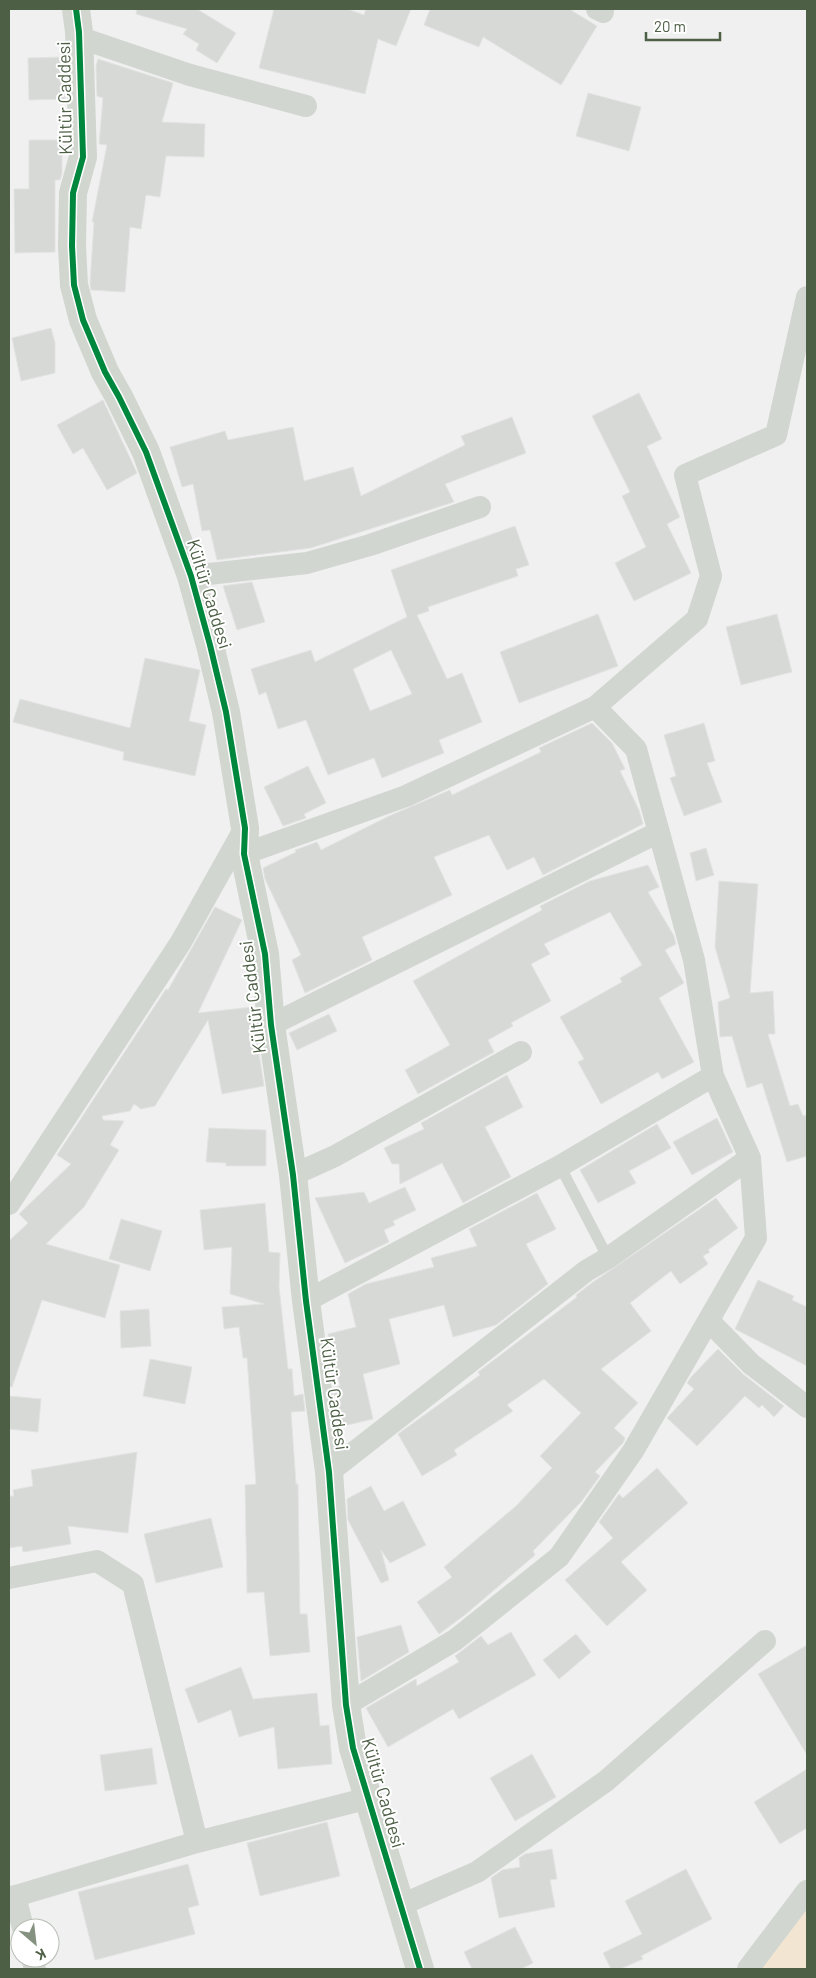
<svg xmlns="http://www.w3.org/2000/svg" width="816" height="1978" font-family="Barlow,sans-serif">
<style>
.green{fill:#f2e6d2}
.building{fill:#d7d9d6;stroke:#e2e3e2;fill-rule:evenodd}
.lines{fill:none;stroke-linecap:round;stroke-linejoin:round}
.lane{stroke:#d2d6d1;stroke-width:11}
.street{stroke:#d2d6d1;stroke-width:22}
.secondary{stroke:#d1d6cf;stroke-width:28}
.cycleway-casing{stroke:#fff;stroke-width:9}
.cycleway{stroke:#00873e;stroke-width:6}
.labels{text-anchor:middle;stroke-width:4;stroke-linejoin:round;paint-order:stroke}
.street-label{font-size:18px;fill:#4d5f45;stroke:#fff}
</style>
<rect width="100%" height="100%" fill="#f0f0f1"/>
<path class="green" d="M 807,1891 L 807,1969 L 748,1969 Z"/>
<path class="building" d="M 137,9 L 197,9 L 236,33 L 217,63 L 196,50 L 199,44 L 183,34 L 187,29 L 136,14 Z
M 274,9 L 347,9 L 364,15 L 366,9 L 411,9 L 396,46 L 378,39 L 365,94 L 259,68 Z
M 430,9 L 569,9 L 597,26 L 561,85 L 483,37 L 479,47 L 424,25 Z
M 64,57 L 65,99 L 29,100 L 28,58 Z
M 98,59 L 173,83 L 162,122 L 205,124 L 204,157 L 166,156 L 160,197 L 146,195 L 141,229 L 130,227 L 125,292 L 91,290 L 90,283 L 94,222 L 92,222 L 107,145 L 99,144 L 103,98 L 97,96 L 96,66 Z
M 588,93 L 641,107 L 629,151 L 576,136 Z
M 29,140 L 62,140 L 62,173 L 60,180 L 55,180 L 55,252 L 15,253 L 14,189 L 29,189 Z
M 51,328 L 55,343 L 55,373 L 21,381 L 12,338 Z
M 639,393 L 662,439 L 647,446 L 680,517 L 667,524 L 691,573 L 634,601 L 615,563 L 646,547 L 622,496 L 630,492 L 592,416 Z
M 103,400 L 137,473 L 107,490 L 83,448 L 73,454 L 57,425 Z
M 512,417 L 526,453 L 445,484 L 454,502 L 311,548 L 217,560 L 210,530 L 202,531 L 193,484 L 182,487 L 170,447 L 225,431 L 228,440 L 293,427 L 304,481 L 353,467 L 361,496 L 465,445 L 461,436 Z
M 515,526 L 529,565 L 516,569 L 518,576 L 428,607 L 429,611 L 417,615 L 447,679 L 462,673 L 482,722 L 439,740 L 444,753 L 382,778 L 374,758 L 328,775 L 306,720 L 278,729 L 266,692 L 259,695 L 251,669 L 311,650 L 315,662 L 407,617 L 391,570 ZM 391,650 L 412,694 L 370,711 L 353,669 Z
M 252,582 L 265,622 L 237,630 L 223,586 Z
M 598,614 L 618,666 L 519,703 L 500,652 Z
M 777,614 L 792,672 L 741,685 L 726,627 Z
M 145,658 L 200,670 L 189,721 L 206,725 L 195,776 L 123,760 L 124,752 L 13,722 L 20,699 L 130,728 Z
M 592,723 L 612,743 L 625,769 L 620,771 L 639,810 L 643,824 L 543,875 L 534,857 L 507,870 L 489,835 L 434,857 L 452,895 L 362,937 L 372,960 L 305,993 L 292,960 L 301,955 L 265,879 L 263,868 L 296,852 L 295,850 L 317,842 L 321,850 L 389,816 L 450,790 L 452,795 L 541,752 L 539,748 Z
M 704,723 L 715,761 L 707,763 L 722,802 L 684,816 L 670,778 L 676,776 L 664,735 Z
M 308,766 L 326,803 L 304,814 L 306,818 L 283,826 L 264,787 Z
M 706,848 L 714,875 L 696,881 L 690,853 Z
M 648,865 L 659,887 L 648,892 L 674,936 L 676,944 L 665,950 L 684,983 L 659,998 L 694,1062 L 662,1079 L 658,1072 L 601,1104 L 578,1062 L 584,1059 L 560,1017 L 622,982 L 620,978 L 642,965 L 610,912 L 544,944 L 550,954 L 531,964 L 551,1001 L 511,1023 L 513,1026 L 488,1040 L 494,1052 L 418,1094 L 405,1070 L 450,1045 L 413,981 L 542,910 L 540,906 L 590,881 Z
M 719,881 L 758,884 L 750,993 L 773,991 L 775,1034 L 768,1034 L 790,1106 L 798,1104 L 803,1116 L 807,1115 L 807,1156 L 787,1162 L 762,1083 L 747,1088 L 732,1036 L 720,1037 L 718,1002 L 730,998 L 715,947 Z
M 215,907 L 242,920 L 198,1013 L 252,1007 L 264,1086 L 222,1094 L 208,1020 L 155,1106 L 141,1109 L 134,1104 L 130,1111 L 102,1116 L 103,1120 L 124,1121 L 110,1145 L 119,1150 L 84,1207 L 46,1244 L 120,1265 L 105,1318 L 42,1300 L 12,1387 L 9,1387 L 9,1241 L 28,1223 L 19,1214 L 71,1164 L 57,1155 L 166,989 L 168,990 Z
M 329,1014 L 337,1031 L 297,1050 L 289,1033 Z
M 507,1075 L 523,1107 L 485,1127 L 511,1177 L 463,1203 L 442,1163 L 400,1184 L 399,1164 L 392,1164 L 384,1148 L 424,1129 L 421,1123 Z
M 717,1118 L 733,1152 L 692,1175 L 673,1142 Z
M 657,1124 L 671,1148 L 629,1171 L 636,1183 L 598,1203 L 580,1170 Z
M 209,1128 L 266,1130 L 266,1166 L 226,1166 L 226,1163 L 206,1162 Z
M 405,1187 L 416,1210 L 393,1221 L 395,1225 L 384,1230 L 389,1242 L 345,1263 L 315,1198 L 364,1192 L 369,1203 Z
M 537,1193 L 556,1229 L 526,1244 L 548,1284 L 496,1325 L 453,1337 L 444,1305 L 389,1319 L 400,1364 L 363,1374 L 373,1419 L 339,1427 L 333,1387 L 340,1386 L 328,1334 L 356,1327 L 348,1294 L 366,1284 L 434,1267 L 431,1258 L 477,1246 L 469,1229 Z
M 716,1198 L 738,1228 L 708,1250 L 710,1252 L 703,1256 L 708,1264 L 680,1284 L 671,1271 L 630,1303 L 651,1331 L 601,1369 L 638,1403 L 614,1428 L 625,1438 L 623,1443 L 595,1472 L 600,1476 L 581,1502 L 533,1551 L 535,1555 L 466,1614 L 439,1634 L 417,1602 L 452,1577 L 444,1567 L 516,1506 L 552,1468 L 540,1456 L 581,1413 L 544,1379 L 507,1405 L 513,1411 L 454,1450 L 457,1455 L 422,1476 L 398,1434 L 480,1375 L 478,1372 L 577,1297 L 576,1295 L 593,1282 Z
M 265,1203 L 269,1252 L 280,1253 L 279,1287 L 288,1369 L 292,1369 L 294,1396 L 303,1394 L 305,1411 L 291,1412 L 296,1484 L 298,1484 L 300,1614 L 307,1614 L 310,1652 L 270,1656 L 264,1592 L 247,1593 L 245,1485 L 256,1484 L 247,1358 L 243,1358 L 239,1327 L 224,1329 L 222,1307 L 264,1304 L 230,1294 L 232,1247 L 204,1250 L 200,1210 Z
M 121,1219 L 162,1231 L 150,1271 L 109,1259 Z
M 758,1280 L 794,1296 L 792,1300 L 807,1307 L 807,1366 L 735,1329 Z
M 149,1309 L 151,1346 L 121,1348 L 120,1311 Z
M 718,1349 L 743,1374 L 784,1406 L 774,1417 L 762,1405 L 759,1408 L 745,1396 L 697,1446 L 667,1418 L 694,1389 L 687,1383 L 691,1377 Z
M 150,1359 L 192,1367 L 185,1404 L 143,1396 Z
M 9,1396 L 41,1399 L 38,1432 L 9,1429 Z
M 137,1452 L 128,1533 L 68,1526 L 71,1544 L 23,1552 L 22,1546 L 9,1548 L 9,1496 L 14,1496 L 13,1490 L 33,1486 L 31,1470 Z
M 657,1468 L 688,1503 L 621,1562 L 647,1590 L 607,1626 L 565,1580 L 613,1538 L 599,1522 L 619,1494 L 623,1498 Z
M 371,1486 L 384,1511 L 403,1501 L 426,1545 L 390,1563 L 381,1550 L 389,1580 L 381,1583 L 348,1520 L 347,1499 Z
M 211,1518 L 223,1567 L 156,1583 L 144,1534 Z
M 401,1625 L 409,1652 L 361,1681 L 357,1637 Z
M 511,1632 L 536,1675 L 459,1719 L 453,1709 L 388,1747 L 366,1708 L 416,1679 L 417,1686 L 459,1662 L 455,1656 L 481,1636 L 488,1645 Z
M 576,1634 L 591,1652 L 559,1679 L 543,1660 Z
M 807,1645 L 807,1755 L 758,1674 Z
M 241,1667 L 253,1699 L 317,1693 L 320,1726 L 329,1725 L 332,1764 L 278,1769 L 274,1727 L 239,1737 L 231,1710 L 198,1723 L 185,1689 Z
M 152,1748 L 157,1784 L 105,1791 L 100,1755 Z
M 532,1754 L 556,1797 L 515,1821 L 490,1778 Z
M 807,1769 L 807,1828 L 780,1844 L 754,1802 Z
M 327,1822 L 340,1876 L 260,1896 L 247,1843 Z
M 552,1849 L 557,1879 L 550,1880 L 555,1907 L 499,1918 L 491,1878 L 502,1870 L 520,1867 L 519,1858 L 525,1854 Z
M 188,1864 L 199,1905 L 188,1908 L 195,1934 L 95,1960 L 78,1892 Z
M 686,1869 L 712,1919 L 641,1956 L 643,1959 L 620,1969 L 611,1969 L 603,1953 L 642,1934 L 625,1901 Z
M 515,1927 L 533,1963 L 521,1969 L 472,1969 L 464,1952 Z"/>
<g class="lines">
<path class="lane" d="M 560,1166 L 608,1258"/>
<path class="street" d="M 597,9 L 603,12
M 78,37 L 190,75 L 306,106
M 191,576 L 307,563 L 370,545 L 480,507
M 244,854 L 406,796 L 595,707 L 697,619 L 711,576 L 685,475 L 776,435 L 807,297
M 271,1025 L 659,832
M 293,1175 L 335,1156 L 521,1052
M 9,1204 L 181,942 L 243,831
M 306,1301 L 560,1166 L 713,1076
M 709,1321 L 751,1364 L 807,1407
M 329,1472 L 586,1271 L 608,1258 L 750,1158
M 9,1578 L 97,1561 L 133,1584 L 197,1842
M 346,1705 L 455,1640 L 559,1557 L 633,1451 L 756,1238 L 750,1158 L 713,1076 L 694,960 L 636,749 L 595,707
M 15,1896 L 23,1928
M 9,1898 L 197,1842 L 369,1798
M 401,1905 L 477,1872 L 606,1781 L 765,1641
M 32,1958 L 35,1969
M 748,1969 L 807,1891"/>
<path class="secondary" d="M 76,9 L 79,32 L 83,157 L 73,193 L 72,246 L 74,285 L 83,320 L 105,372 L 119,397 L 146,452 L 191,576 L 210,645 L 226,712 L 245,828 L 244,854 L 265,954 L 271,1025 L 293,1175 L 306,1301 L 329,1472 L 346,1705 L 353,1748 L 420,1969"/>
<defs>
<path id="cycleway" d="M 76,9 L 79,32 L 83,157 L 73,193 L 72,246 L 74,285 L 83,320 L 105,372 L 119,397 L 146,452 L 191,576 L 210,645 L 226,712 L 245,828 L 244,854 L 265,954 L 271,1025 L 293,1175 L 306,1301 L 329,1472 L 346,1705 L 353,1748 L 420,1969"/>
</defs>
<use href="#cycleway" class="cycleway-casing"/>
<use href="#cycleway" class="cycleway"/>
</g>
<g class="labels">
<g class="street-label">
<text transform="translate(65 98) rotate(-91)" y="6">Kültür Caddesi</text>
<text transform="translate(209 594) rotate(73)" y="6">Kültür Caddesi</text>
<text transform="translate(253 997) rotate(-97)" y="6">Kültür Caddesi</text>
<text transform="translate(334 1394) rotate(82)" y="6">Kültür Caddesi</text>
<text transform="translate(383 1793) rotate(74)" y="6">Kültür Caddesi</text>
</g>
</g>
<rect width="816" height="1978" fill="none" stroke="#4d5f45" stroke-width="20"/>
<g transform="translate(35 1943) rotate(152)"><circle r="24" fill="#ffffff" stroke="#b8bfb5"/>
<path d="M0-4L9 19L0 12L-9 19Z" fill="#869281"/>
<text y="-8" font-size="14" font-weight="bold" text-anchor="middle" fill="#4d5f45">K</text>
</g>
<path d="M646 32v8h74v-8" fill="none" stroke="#4d5f45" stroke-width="2.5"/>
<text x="654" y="32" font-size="15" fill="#4d5f45" stroke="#ffffff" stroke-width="4" paint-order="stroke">20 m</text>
</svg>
